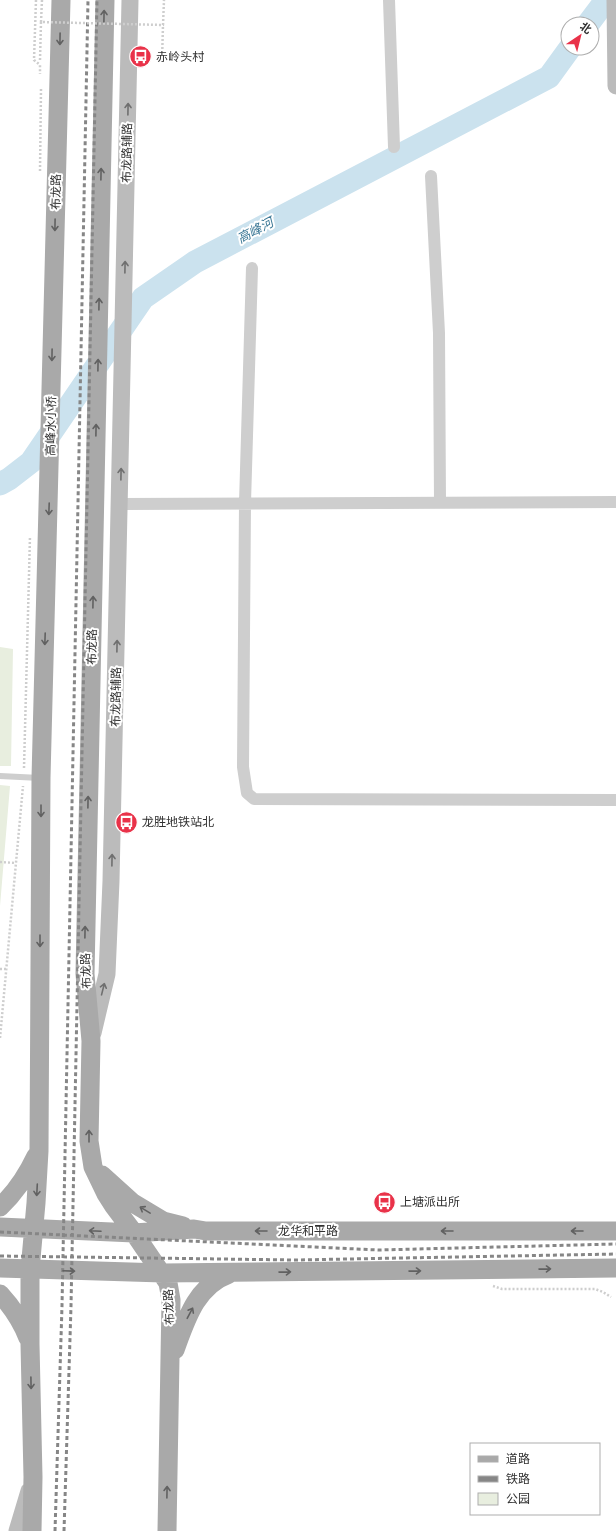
<svg xmlns="http://www.w3.org/2000/svg" width="616" height="1531" font-family="'DejaVu Sans','Noto Sans SC',sans-serif">
<style>
.green{fill:#e8eedf}
.lines{fill:none;stroke-linecap:round;stroke-linejoin:round}
.river{stroke:#cbe2ee;stroke-width:23}
.path{stroke:#cecece;stroke-width:2.5;stroke-dasharray:2 2;stroke-linecap:butt}
.service{stroke:#cecece;stroke-width:6}
.minor{stroke:#cecece;stroke-width:12}
.secondary{stroke:#bbb;stroke-width:17}
.primary{stroke:#a9a9a9;stroke-width:19}
.rail{stroke:#868686;stroke-width:3;stroke-dasharray:4 3;stroke-linecap:butt}
.path-bridge{stroke:#cecece;stroke-width:2.5;stroke-dasharray:2 2;stroke-linecap:butt}
.oneway{stroke:#616161}
.oneway2{stroke:#6f6f6f}
.labels{text-anchor:middle;stroke-width:4;stroke-linejoin:round;paint-order:stroke}
.poi-label{font-size:12px;fill:#313131;stroke:#fff;text-anchor:start}
.street-label{font-size:12px;fill:#313131;stroke:#fff}
.water-label{font-size:13px;font-style:italic;fill:#3c7896;stroke:#fff}
</style>
<rect width="100%" height="100%" fill="#fff"/>
<path class="green" d="M 0,647 L 13,649 L 11,766 L 0,766 Z
M 0,785 L 10,786 L 0,906 Z"/>
<g class="lines">
<path class="river" d="M 588,24 L 606,0
M 0,484 L 9,479 L 31,462 L 143,298 L 195,262 L 549,77 L 570,48"/>
<path class="path" d="M 36,0 L 34,60 L 40,65 L 40,74
M 40,60 L 41,22
M 162,61 L 163,25
M 40,171 L 41,89
M 24,768 L 30,536
M 0,862 L 16,863
M 0,969 L 6,969
M 0,1038 L 23,786
M 493,1286 L 502,1289 L 595,1289 L 603,1292 L 611,1297"/>
<path class="service" d="M 0,776 L 40,778"/>
<path class="minor" d="M 389,0 L 394,147
M 431,176 L 439,333 L 440,503
M 252,268 L 245,503 L 243,767 L 247,793 L 254,799 L 616,800
M 120,504 L 616,502"/>
<path class="secondary" d="M 615,0 L 616,86
M 93,1033 L 107,974 L 111,881 L 130,0
M 17,1531 L 29,1491"/>
<path class="primary" d="M 105,0 L 85,974 L 91,1041 L 89,1141 L 93,1167 L 106,1194 L 113,1205 L 134,1233 L 168,1283 L 171,1300 L 167,1531
M 102,1175 L 133,1203 L 163,1221 L 183,1226
M 0,1207 C 16,1192 27,1175 36,1156
M 0,1227 L 134,1233 L 194,1229 L 206,1231 L 616,1231
M 0,1268 L 163,1273 L 616,1268
M 0,1294 C 12,1307 21,1320 28,1338
M 175,1350 C 186,1320 196,1286 229,1274
M 32,1531 L 33,1477 L 30,1344 L 30,1270 L 36,1203 L 39,1151 L 41,778 L 61,0"/>
<path class="rail" d="M 0,1232 L 378,1250 L 616,1244
M 0,1256 L 295,1260 L 616,1254
M 55,1531 L 62,1306 L 88,0
M 64,1531 L 71,1306 L 97,0"/>
<path class="path-bridge" d="M 42,0 L 41,22 L 163,25 L 164,0"/>
</g>
<defs><path id="oneway-shaft" d="M-6 0H5M1.5-3L5.5 0L1.5 3" fill="none" stroke-width="1.6" stroke-linecap="round" stroke-linejoin="round"/></defs>
<g class="oneway">
<use href="#oneway-shaft" transform="translate(104 16) rotate(-89)"/>
<use href="#oneway-shaft" transform="translate(60 39) rotate(91)"/>
<use href="#oneway-shaft" transform="translate(101 174) rotate(-89)"/>
<use href="#oneway-shaft" transform="translate(55 225) rotate(91)"/>
<use href="#oneway-shaft" transform="translate(99 304) rotate(-89)"/>
<use href="#oneway-shaft" transform="translate(52 355) rotate(91)"/>
<use href="#oneway-shaft" transform="translate(98 365) rotate(-89)"/>
<use href="#oneway-shaft" transform="translate(96 430) rotate(-89)"/>
<use href="#oneway-shaft" transform="translate(49 509) rotate(92)"/>
<use href="#oneway-shaft" transform="translate(93 602) rotate(-89)"/>
<use href="#oneway-shaft" transform="translate(45 639) rotate(92)"/>
<use href="#oneway-shaft" transform="translate(88 802) rotate(-89)"/>
<use href="#oneway-shaft" transform="translate(41 811) rotate(90)"/>
<use href="#oneway-shaft" transform="translate(85 932) rotate(-89)"/>
<use href="#oneway-shaft" transform="translate(40 941) rotate(90)"/>
<use href="#oneway-shaft" transform="translate(89 1136) rotate(-90)"/>
<use href="#oneway-shaft" transform="translate(37 1190) rotate(93)"/>
<use href="#oneway-shaft" transform="translate(145 1210) rotate(-149)"/>
<use href="#oneway-shaft" transform="translate(95 1231) rotate(-177)"/>
<use href="#oneway-shaft" transform="translate(261 1231) rotate(-180)"/>
<use href="#oneway-shaft" transform="translate(447 1231) rotate(-180)"/>
<use href="#oneway-shaft" transform="translate(577 1231) rotate(-180)"/>
<use href="#oneway-shaft" transform="translate(545 1269) rotate(-1)"/>
<use href="#oneway-shaft" transform="translate(69 1271) rotate(2)"/>
<use href="#oneway-shaft" transform="translate(415 1271) rotate(-1)"/>
<use href="#oneway-shaft" transform="translate(285 1272) rotate(-1)"/>
<use href="#oneway-shaft" transform="translate(190 1313) rotate(-62)"/>
<use href="#oneway-shaft" transform="translate(31 1383) rotate(89)"/>
<use href="#oneway-shaft" transform="translate(167 1492) rotate(-89)"/>
</g>
<g class="oneway2">
<use href="#oneway-shaft" transform="translate(128 109) rotate(-89)"/>
<use href="#oneway-shaft" transform="translate(125 267) rotate(-89)"/>
<use href="#oneway-shaft" transform="translate(121 474) rotate(-89)"/>
<use href="#oneway-shaft" transform="translate(117 646) rotate(-89)"/>
<use href="#oneway-shaft" transform="translate(112 860) rotate(-89)"/>
<use href="#oneway-shaft" transform="translate(103 989) rotate(-76)"/>
</g>
<defs>
<symbol id="bus-disc" viewBox="-11 -11 22 22"><circle r="9.5" fill="#e93249" stroke="#fff"/><path d="M-5-6H5V4H4V6H2V4H-2V6H-4V4H-5ZM-3.5-4V0h7V-4ZM-3.5 1.2v1.5H-2V1.2ZM2 1.2v1.5H3.5V1.2Z" fill="#fff"/></symbol>
</defs>
<g fill-rule="evenodd">
<use href="#bus-disc" x="128" y="44" width="25" height="25"/>
<use href="#bus-disc" x="114" y="810" width="25" height="25"/>
<use href="#bus-disc" x="372" y="1190" width="25" height="25"/>
</g>
<g class="labels">
<g class="poi-label">
<text x="156" y="61">赤岭头村</text>
<text x="142" y="826">龙胜地铁站北</text>
<text x="400" y="1206">上塘派出所</text>
</g>
<g class="street-label">
<text transform="translate(127 153) rotate(-89)" y="4">布龙路辅路</text>
<text transform="translate(56 192) rotate(-89)" y="4">布龙路</text>
<text transform="translate(51 426) rotate(-89)" y="4">高峰水小桥</text>
<text transform="translate(92 647) rotate(-89)" y="4">布龙路</text>
<text transform="translate(116 697) rotate(-89)" y="4">布龙路辅路</text>
<text transform="translate(86 971) rotate(-92)" y="4">布龙路</text>
<text x="308" y="1235">龙华和平路</text>
<text transform="translate(169 1307) rotate(-93)" y="4">布龙路</text>
</g>
<g class="water-label">
<text transform="translate(255 230) rotate(-28)" y="5">高峰河</text>
</g>
</g>
<rect x="470" y="1443" width="130" height="72" fill="#ffffff" stroke="#adadad"/>
<rect x="478" y="1456" width="20" height="6" fill="#a9a9a9" stroke="#adadad"/>
<text x="506" y="1463" font-size="12" fill="#313131">道路</text>
<rect x="478" y="1476" width="20" height="6" fill="#868686" stroke="#adadad"/>
<text x="506" y="1483" font-size="12" fill="#313131">铁路</text>
<rect x="478" y="1493" width="20" height="12" fill="#e8eedf" stroke="#adadad"/>
<text x="506" y="1503" font-size="12" fill="#313131">公园</text>
<g transform="translate(580 36) rotate(35)"><circle r="19" fill="#ffffff" stroke="#adadad"/>
<path d="M0-3L7 15L0 10L-7 15Z" fill="#e93249"/>
<text y="-6" font-size="11" font-weight="bold" text-anchor="middle" fill="#313131">北</text>
</g>
</svg>
